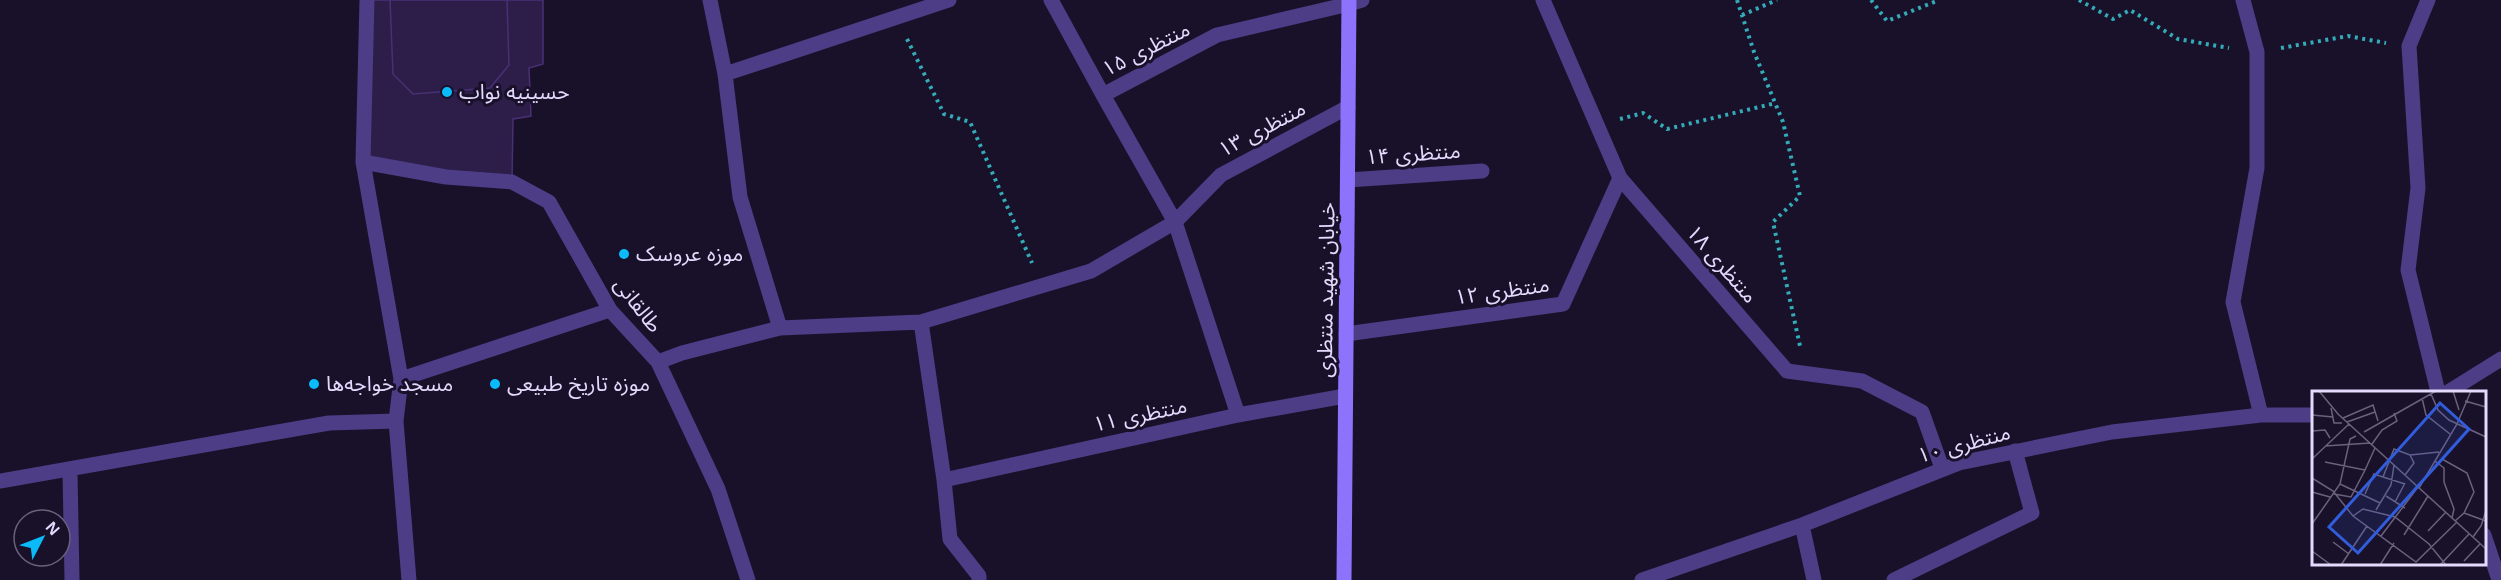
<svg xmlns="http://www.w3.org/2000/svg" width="2501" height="580" font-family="Arial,'Noto Sans Arabic',sans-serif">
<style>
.building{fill:#2d1d49;stroke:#493075;stroke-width:1.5}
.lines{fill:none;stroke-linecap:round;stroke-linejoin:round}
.path{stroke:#33abb8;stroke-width:4;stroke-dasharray:3 4.5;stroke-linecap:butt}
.lane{stroke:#4c3d86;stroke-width:15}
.street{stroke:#4c3d86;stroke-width:15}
.secondary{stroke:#8d73fc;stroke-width:15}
.poi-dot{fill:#0bbaf9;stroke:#191129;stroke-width:2}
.labels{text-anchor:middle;stroke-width:6;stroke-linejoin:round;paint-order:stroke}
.street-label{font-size:21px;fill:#e4dafe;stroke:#191129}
.poi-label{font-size:21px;fill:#e4dafe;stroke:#191129;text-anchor:start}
.inset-road{fill:none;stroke:#6a617e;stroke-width:1.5}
.view{fill:#315cdc;fill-opacity:0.15;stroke:#315cdc;stroke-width:3}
.inset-edge{fill:none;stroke:#e4dafe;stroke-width:3}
</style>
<rect width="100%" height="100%" fill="#191129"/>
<path class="building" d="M 367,0 L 543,0 L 543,64 L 529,68 L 531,116 L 513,119 L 512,182 L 363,162 Z
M 390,0 L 507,0 L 509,65 L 490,88 L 413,94 L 393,74 Z"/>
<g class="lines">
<path class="path" d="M 1737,0 L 1754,52 L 1783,122 L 1800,196 L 1773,222 L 1800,346
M 1871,0 L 1887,21 L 1939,0
M 2079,0 L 2113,19 L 2130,10 L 2178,39 L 2229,48
M 1742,15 L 1777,0
M 907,39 L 944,114 L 970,122 L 1032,263
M 2281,48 L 2348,36 L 2386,43
M 1620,119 L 1643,113 L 1667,129 L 1776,103"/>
<path class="lane" d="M 367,0 L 363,162 L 401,379 L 396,421 L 409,580
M 710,0 L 725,74 L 740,197 L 780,328
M 1051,0 L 1103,95
M 725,74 L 949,0
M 363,162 L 446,177 L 512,182 L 549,202 L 610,310 L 658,362 L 718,489 L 748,580
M 921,322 L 944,480 L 950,539 L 979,576 L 979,580
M 658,362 L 682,353 L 780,328 L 921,322 L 1091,271 L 1175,222 L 1221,175 L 1348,107
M 401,379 L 610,310
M 1238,415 L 1175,222 L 1103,95 L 1217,35 L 1349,4
M 70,471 L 72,580
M 944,480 L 1238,415 L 1345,396
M 0,481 L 329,423 L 396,421
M 1894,580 L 2032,513 L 2015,451"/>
<path class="street" d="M 1543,0 L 1620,178 L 1787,371 L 1862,381 L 1922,412 L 1942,468
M 2243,0 L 2257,52 L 2257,168 L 2233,302 L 2261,415
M 2428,0 L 2409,46 L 2418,188 L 2408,270 L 2438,392
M 1349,4 L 1362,0
M 1348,180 L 1482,171
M 1346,334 L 1563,304 L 1620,178
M 2448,392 L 2501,359
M 1802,525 L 1814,580
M 2484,535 L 2499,580
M 1903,576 L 1903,580
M 1642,580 L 1802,525 L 1959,463 L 2112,432 L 2261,415 L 2314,415"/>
<path class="secondary" d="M 1344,580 L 1349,0"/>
</g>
<g class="poi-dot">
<circle cx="447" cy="92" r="6"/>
<circle cx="624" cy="254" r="6"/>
<circle cx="314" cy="384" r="6"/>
<circle cx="495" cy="384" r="6"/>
</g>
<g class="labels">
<g class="street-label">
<text transform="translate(1146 49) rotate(-27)" y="7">منتظری ۱۵</text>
<text transform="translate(1262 129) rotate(-28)" y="7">منتظری ۱۳</text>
<text transform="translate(1413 154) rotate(-4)" y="7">منتظری ۱۴</text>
<text transform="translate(1722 264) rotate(49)" y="7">منتظری ۱۸</text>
<text transform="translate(1326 290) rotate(-89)" y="7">خیابان شهید منتظری</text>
<text transform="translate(1502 291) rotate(-8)" y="7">منتظری ۱۲</text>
<text transform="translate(638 305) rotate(52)" y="7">طالقانی</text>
<text transform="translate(1140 415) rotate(-12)" y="7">منتظری ۱۱</text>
<text transform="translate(1964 444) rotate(-15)" y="7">منتظری ۱۰</text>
</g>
<g class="poi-label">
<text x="459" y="99">حسینیه نواب</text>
<text x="636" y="261">موزه عروسک</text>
<text x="326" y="391">مسجد خواجه‌ها</text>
<text x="507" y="391">موزه تاریخ طبیعی</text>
</g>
</g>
<g transform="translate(2312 391)">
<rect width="174" height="174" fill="#191129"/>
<path class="inset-road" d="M 7,0 L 26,23 L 174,158M 141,0 L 147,19M 119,3 L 126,19 L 137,29 L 174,46M 110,7 L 114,24 L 138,43M 153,10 L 174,16M 19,17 L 22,32 L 30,32M 0,24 L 21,26M 31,27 L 61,14 L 66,30M 35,31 L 63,21M 0,40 L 13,39 L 18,47M 52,41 L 124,0M 60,53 L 70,39 L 85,30 L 82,22M 13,55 L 58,52M 0,68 L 37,33M 130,68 L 155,82 L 162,101 L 152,122 L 143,130M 123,70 L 132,77 L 132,91 L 142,118 L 140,127M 13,71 L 53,79 L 39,106 L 22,103M 53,79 L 63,57M 93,84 L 102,72 L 98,64M 0,87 L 21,100 L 41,125 L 104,171 L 145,131M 28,93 L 68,112M 93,93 L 71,86 L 82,58 L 98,64 L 127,61M 107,97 L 145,33 L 159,0M 0,101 L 18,106M 53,103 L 62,83 L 71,86M 74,105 L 93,117M 83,111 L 93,92M 64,119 L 79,94 L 82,74M 152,122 L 174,130M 41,125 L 51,118 L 83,126 L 117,153 L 134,174M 0,133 L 28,93 L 38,48 L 44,45M 116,140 L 134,121M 92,144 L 116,105M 69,145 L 106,96M 161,146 L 169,135 L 174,120M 21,151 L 37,163M 0,160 L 19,174M 152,170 L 168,153M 29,174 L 55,135M 68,174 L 82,152M 128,174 L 157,143"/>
<path class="view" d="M 128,12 L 157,38 L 46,162 L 17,136 Z"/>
<rect width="174" height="174" class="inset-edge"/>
</g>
<g transform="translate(42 538) rotate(48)"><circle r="28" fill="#191129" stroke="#6a617e" stroke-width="1.5"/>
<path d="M0-4.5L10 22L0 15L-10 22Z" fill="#0bbaf9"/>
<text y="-9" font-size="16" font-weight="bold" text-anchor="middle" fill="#e4dafe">N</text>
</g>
</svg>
